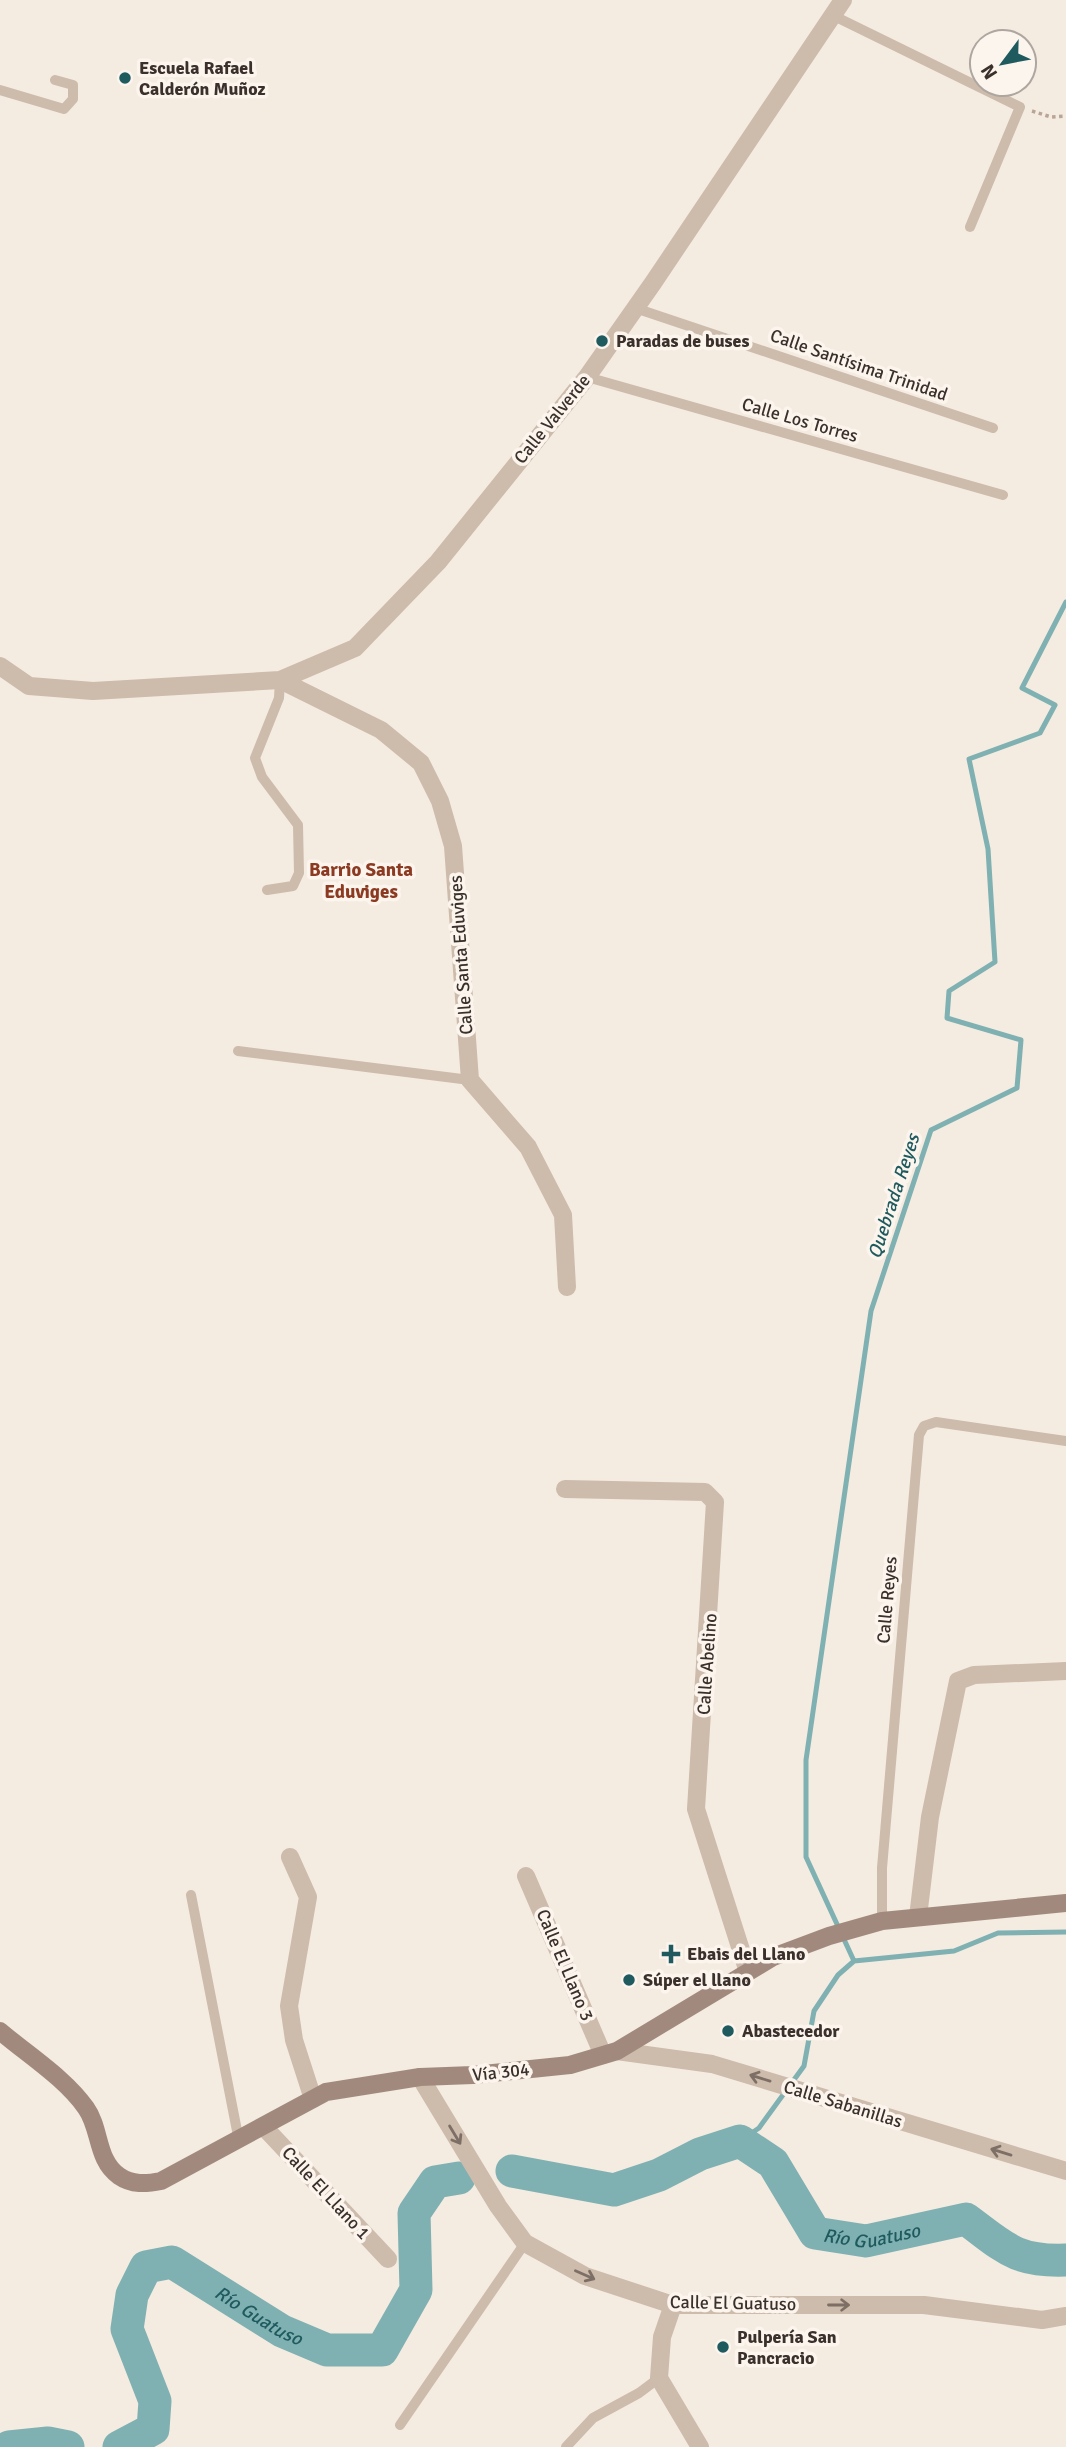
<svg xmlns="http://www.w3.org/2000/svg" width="1066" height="2447" font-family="Signika,sans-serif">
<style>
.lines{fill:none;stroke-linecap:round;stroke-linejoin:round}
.stream{stroke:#7fb0b2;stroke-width:5}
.river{stroke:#7fb0b2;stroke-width:33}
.path{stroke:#b9a596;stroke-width:3.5;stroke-dasharray:3.5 3.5;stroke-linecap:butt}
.lane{stroke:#cdbbac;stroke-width:10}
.street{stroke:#cdbbac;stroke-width:18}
.secondary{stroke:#a18a7d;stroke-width:18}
.oneway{stroke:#7d6f65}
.poi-dot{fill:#1f5a5e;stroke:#fbf5ee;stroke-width:2.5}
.labels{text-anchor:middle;stroke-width:7;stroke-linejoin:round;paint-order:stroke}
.poi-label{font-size:18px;font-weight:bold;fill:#3b302b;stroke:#fbf5ee;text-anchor:start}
.street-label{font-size:18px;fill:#3b302b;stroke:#fbf5ee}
.neighbourhood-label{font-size:19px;font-weight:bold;fill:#8c3b22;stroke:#fbf5ee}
.water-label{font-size:19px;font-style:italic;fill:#1f5a5e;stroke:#fbf5ee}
</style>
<rect width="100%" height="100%" fill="#f4ebe1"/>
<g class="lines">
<path class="stream" d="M 854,1961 L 806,1857 L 806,1760 L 871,1311 L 931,1130 L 1017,1088 L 1021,1040 L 947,1018 L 949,991 L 995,962 L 988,849 L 969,759 L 1040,733 L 1055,705 L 1022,688 L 1066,602
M 740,2141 L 759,2128 L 804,2066 L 814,2011 L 838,1975 L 854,1961 L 954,1951 L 998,1933 L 1066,1932"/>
<g class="river">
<path id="s1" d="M 512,2171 L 614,2190 L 659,2175 L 700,2154 L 740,2141 L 773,2163 L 815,2233 L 866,2241 L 966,2219 C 1004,2247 1015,2262 1066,2260"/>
<path d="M 9,2447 L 48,2443 L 68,2447"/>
<path id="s2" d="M 119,2447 L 153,2429 L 155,2401 L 127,2329 L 132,2295 L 146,2267 L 172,2262 L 282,2331 L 327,2350 L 382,2350 L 416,2290 L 414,2213 L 435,2182 L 459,2178"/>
</g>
<path class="path" d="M 1032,111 L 1051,117 L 1066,116"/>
<path class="lane" d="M 832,15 L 1020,107 L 970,227
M 0,90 L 64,109 L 73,99 L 73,85 L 55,80
M 635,308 L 993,428
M 587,377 L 1003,495
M 267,890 L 293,886 L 299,873 L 298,825 L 262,777 L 255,758 L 279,698 L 280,680
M 238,1051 L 470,1080
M 191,1895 L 239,2141
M 882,1921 L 882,1868 L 919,1435 L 924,1426 L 936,1422 L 1066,1441
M 400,2425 L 525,2243
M 566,2447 L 593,2418 L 639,2393 L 659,2378"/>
<path class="street" d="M 0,666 L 29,686 L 93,691 L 280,680 L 355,648 L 438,562 L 587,377 L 653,283 L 843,0
M 280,680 L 381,730 L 421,763 L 440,801 L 453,846 L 470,1080 L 528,1147 L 563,1215 L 567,1287
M 565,1489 L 705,1492 L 715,1502 L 696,1809 L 748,1972
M 290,1857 L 308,1897 L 289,2006 L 294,2040 L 313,2099
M 526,1876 L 603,2055
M 918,1917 L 930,1817 L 958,1681 L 974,1675 L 1066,1671
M 617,2051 L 712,2064 L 1066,2171
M 420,2077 L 498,2206 L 525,2243 L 585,2276 L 673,2305 L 924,2305 L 1042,2320 L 1066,2316
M 264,2127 L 388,2259
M 673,2305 L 662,2337 L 659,2378 L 700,2447"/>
<path class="secondary" d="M 0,2031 C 28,2055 65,2078 86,2108 C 101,2129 96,2160 119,2176 C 132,2185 146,2184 161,2181 L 326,2092 L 420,2077 L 473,2075 L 570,2065 L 617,2051 L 773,1957 L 829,1936 L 882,1921 L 1066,1903"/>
</g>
<defs><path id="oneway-shaft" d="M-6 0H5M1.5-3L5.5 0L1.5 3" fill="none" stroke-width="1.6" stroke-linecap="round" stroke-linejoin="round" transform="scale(1.75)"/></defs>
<g class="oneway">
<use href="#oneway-shaft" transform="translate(760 2078) rotate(-163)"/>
<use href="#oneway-shaft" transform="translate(455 2135) rotate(59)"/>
<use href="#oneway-shaft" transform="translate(1001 2152) rotate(-163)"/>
<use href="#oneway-shaft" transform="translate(585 2275) rotate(24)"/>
<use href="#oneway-shaft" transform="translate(839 2305)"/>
</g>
<g class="poi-dot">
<circle cx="125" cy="78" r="7"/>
<circle cx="602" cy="341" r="7"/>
<path d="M667.5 1943.5h7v7h7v7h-7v7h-7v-7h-7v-7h7z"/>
<circle cx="629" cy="1980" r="7"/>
<circle cx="728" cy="2031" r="7"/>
<circle cx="723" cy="2347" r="7"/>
</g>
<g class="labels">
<g class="poi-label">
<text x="139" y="74">Escuela Rafael<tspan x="139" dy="21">Calderón Muñoz</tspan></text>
<text x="616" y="347">Paradas de buses</text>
<text x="687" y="1960">Ebais del Llano</text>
<text x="643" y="1986">Súper el llano</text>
<text x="742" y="2037">Abastecedor</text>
<text x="737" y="2343">Pulpería San<tspan x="737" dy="21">Pancracio</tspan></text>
</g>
<g class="street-label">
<text transform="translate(859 365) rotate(19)" y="6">Calle Santísima Trinidad</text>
<text transform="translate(552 419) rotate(-51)" y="6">Calle Valverde</text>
<text transform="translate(800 420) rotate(16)" y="6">Calle Los Torres</text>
<text transform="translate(461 955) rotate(-94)" y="6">Calle Santa Eduviges</text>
<text transform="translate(887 1600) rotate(-85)" y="6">Calle Reyes</text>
<text transform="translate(707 1664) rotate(-86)" y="6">Calle Abelino</text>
<text transform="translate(565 1965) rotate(67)" y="6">Calle El Llano 3</text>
<text transform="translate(501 2072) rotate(-6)" y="6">Vía 304</text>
<text transform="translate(843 2104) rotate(17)" y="6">Calle Sabanillas</text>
<text transform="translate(326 2193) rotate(47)" y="6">Calle El Llano 1</text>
<text transform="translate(733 2303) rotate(1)" y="6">Calle El Guatuso</text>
</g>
<g class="neighbourhood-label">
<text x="361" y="876">Barrio Santa<tspan x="361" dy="22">Eduviges</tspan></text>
</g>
<g class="water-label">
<text transform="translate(893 1196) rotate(-72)" y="7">Quebrada Reyes</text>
<text dy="7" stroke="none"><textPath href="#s1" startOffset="418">Río Guatuso</textPath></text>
<text dy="7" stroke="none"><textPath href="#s2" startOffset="338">Río Guatuso</textPath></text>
</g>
</g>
<g transform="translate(1003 63) rotate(238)"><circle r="33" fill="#fbf5ee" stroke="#aea6a0" stroke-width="2"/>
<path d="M0-5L12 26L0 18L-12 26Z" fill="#1f5a5e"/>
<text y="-10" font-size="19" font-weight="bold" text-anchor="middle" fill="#3b302b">N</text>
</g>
</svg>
